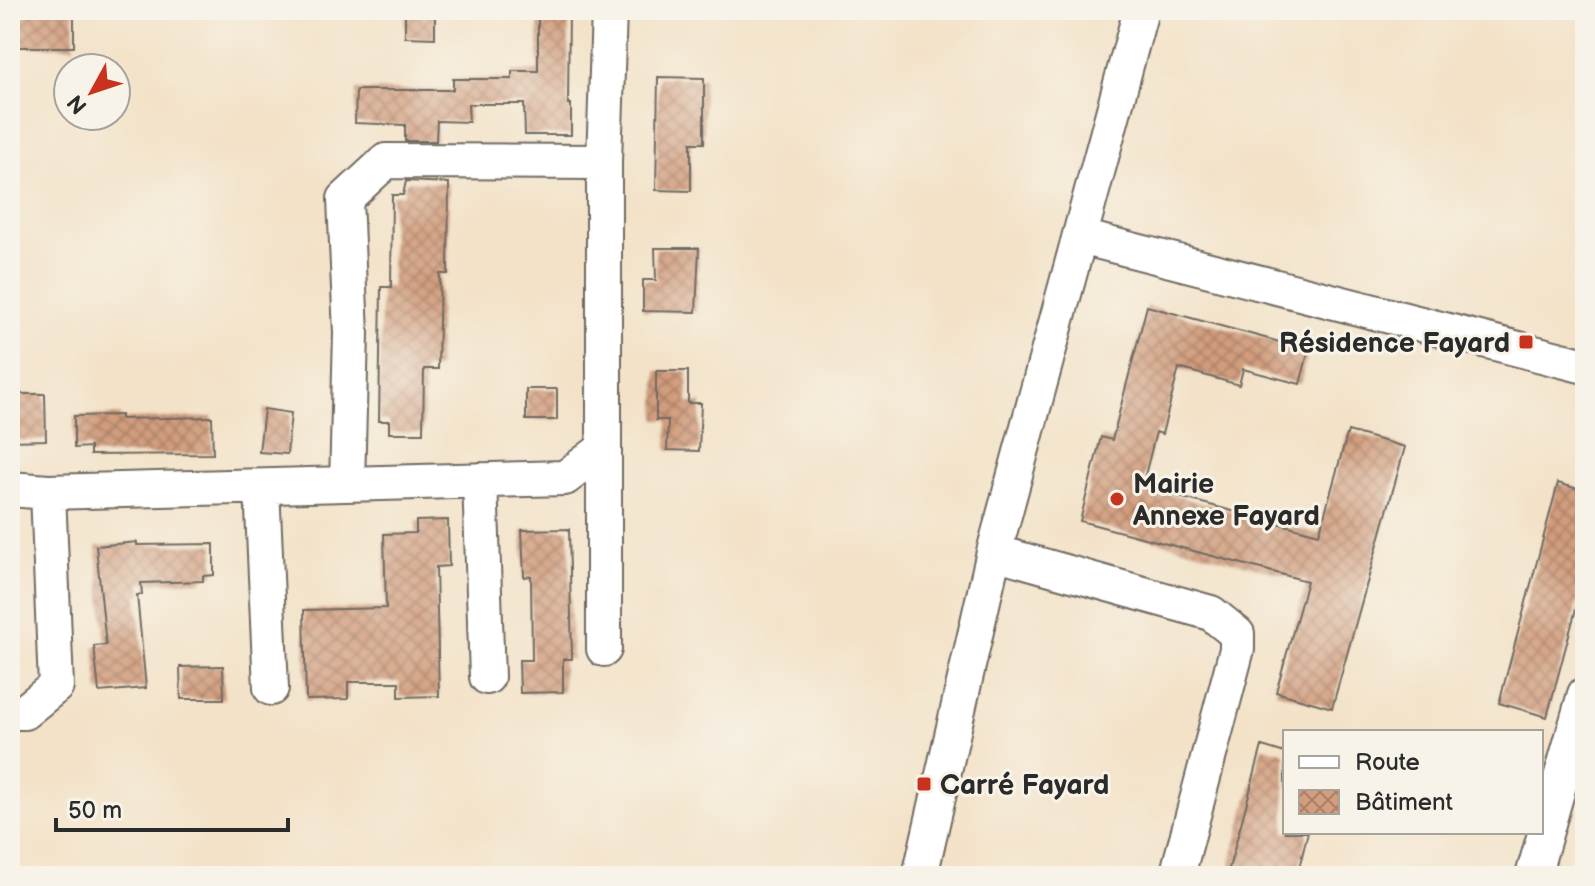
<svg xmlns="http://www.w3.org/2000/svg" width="1595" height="886" font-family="'Balsamiq Sans',sans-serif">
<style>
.building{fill:url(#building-cross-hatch)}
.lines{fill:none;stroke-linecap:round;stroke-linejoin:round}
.street-casing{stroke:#716b62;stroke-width:38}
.street{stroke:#fff;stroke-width:34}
.poi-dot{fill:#c8321e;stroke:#f7f3e8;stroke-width:3}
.labels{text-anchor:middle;stroke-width:6;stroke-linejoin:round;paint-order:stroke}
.poi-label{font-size:28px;font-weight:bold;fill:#2b2b2b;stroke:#f7f3e8;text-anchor:start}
</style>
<defs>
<pattern id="building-cross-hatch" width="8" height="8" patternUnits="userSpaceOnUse" patternTransform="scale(2)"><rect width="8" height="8" fill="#d29d7d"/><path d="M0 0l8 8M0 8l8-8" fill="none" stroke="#ab8067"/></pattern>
</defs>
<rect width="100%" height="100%" fill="#f7f3e8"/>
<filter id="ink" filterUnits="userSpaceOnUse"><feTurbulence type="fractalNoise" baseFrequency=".0125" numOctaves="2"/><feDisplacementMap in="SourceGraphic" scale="16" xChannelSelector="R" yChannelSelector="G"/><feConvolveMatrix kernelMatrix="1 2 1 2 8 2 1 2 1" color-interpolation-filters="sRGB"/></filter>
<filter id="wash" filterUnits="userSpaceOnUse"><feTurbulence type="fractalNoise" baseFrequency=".006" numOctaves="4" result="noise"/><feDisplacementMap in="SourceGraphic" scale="32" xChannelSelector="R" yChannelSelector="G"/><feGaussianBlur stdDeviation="1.8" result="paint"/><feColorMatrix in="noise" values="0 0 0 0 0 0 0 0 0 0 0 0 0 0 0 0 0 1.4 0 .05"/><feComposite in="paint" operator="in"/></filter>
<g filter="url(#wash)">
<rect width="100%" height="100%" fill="#f3e2c8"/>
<g id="blocks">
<path class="building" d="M 18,10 L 74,10 L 74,47 L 17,47 Z
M 405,10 L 435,10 L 435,38 L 405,37 Z
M 538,10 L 569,10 L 568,104 L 571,104 L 571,135 L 525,135 L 524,104 L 468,104 L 469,122 L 437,121 L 436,141 L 405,141 L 405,125 L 355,123 L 356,90 L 453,90 L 453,79 L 512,79 L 512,71 L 538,71 Z
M 658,77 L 704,78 L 704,143 L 691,143 L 691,191 L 656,190 Z
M 406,181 L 449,183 L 448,274 L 440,274 L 438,369 L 424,369 L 423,433 L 389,433 L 389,421 L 379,421 L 381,287 L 391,287 L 392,195 L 403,195 Z
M 655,248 L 699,248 L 696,312 L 643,311 L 643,280 L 656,280 Z
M 1147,306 L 1309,350 L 1300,384 L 1243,369 L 1239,385 L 1179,368 L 1162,434 L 1156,432 L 1142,487 L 1319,534 L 1348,431 L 1405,447 L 1332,708 L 1276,692 L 1307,581 L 1080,521 L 1101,437 L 1112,440 Z
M 656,371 L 688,371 L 688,403 L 701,403 L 699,451 L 667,450 L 668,420 L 656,420 Z
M 526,389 L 557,389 L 557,420 L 526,420 Z
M 10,394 L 45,394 L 46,440 L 10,441 Z
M 264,409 L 291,413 L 287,454 L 259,452 Z
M 121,415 L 121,419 L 212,417 L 213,454 L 90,455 L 90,447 L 74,448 L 74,416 Z
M 1558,483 L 1585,491 L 1585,575 L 1547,717 L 1499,703 Z
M 448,520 L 449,566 L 436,567 L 439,696 L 399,697 L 399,682 L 348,682 L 348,699 L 306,700 L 304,610 L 386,608 L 384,534 L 416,533 L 416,521 Z
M 569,529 L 572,659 L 563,659 L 563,692 L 520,693 L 519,660 L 532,660 L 531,576 L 524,577 L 522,530 Z
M 137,542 L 137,545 L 214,544 L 214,575 L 203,576 L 203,581 L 141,583 L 142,595 L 137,595 L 146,688 L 99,692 L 94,646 L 106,645 L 96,546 Z
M 223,666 L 224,699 L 181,699 L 180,667 Z
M 1262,746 L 1285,753 L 1285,832 L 1308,832 L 1297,876 L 1227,876 Z"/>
</g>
</g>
<g filter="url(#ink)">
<use href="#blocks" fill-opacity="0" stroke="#716b62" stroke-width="2"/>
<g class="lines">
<defs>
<path id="street" d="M 1081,237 L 1585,366
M 480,480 L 487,677
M 347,484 L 351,333 L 345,199 L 386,161 L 604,162
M 262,487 L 271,688
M 10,489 L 48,492 L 565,478 L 603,449
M 994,552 L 1211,613 L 1237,634 L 1237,649 L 1177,876
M 604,649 L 604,162 L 609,10
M 10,712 L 24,712 L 56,686 L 48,492
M 920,876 L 994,552 L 1141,10
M 1533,876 L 1585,694"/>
</defs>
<use href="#street" class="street-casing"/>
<use href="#street" class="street"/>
</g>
</g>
<g class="poi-dot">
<rect x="1518" y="334" width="16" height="16" rx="4"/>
<circle cx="1117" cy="499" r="8"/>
<rect x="916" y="776" width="16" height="16" rx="4"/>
</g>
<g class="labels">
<g class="poi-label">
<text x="1510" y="352" text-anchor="end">Résidence Fayard</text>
<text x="1133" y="493">Mairie<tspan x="1133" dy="32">Annexe Fayard</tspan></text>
<text x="940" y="794">Carré Fayard</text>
</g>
</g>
<rect width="1595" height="886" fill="none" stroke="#f7f3e8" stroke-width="40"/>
<rect x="1283" y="730" width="260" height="104" fill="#f7f3e8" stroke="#a5a39c" stroke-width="2"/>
<rect x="1299" y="756" width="40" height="12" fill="#ffffff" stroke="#a5a39c" stroke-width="2"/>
<text x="1355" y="770" font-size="24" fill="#2b2b2b">Route</text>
<rect x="1299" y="790" width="40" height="24" fill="url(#building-cross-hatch)" stroke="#a5a39c" stroke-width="2"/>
<text x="1355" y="810" font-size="24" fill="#2b2b2b">Bâtiment</text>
<g transform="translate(92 92) rotate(230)"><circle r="38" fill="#f7f3e8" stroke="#a5a39c" stroke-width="2"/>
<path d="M0-6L14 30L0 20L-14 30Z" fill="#c8321e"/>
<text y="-12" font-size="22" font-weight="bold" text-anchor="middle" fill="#2b2b2b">N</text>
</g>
<path d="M56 818v12h232v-12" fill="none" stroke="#2b2b2b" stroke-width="4"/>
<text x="68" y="818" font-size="24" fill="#2b2b2b" stroke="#f7f3e8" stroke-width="6" paint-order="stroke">50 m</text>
</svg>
